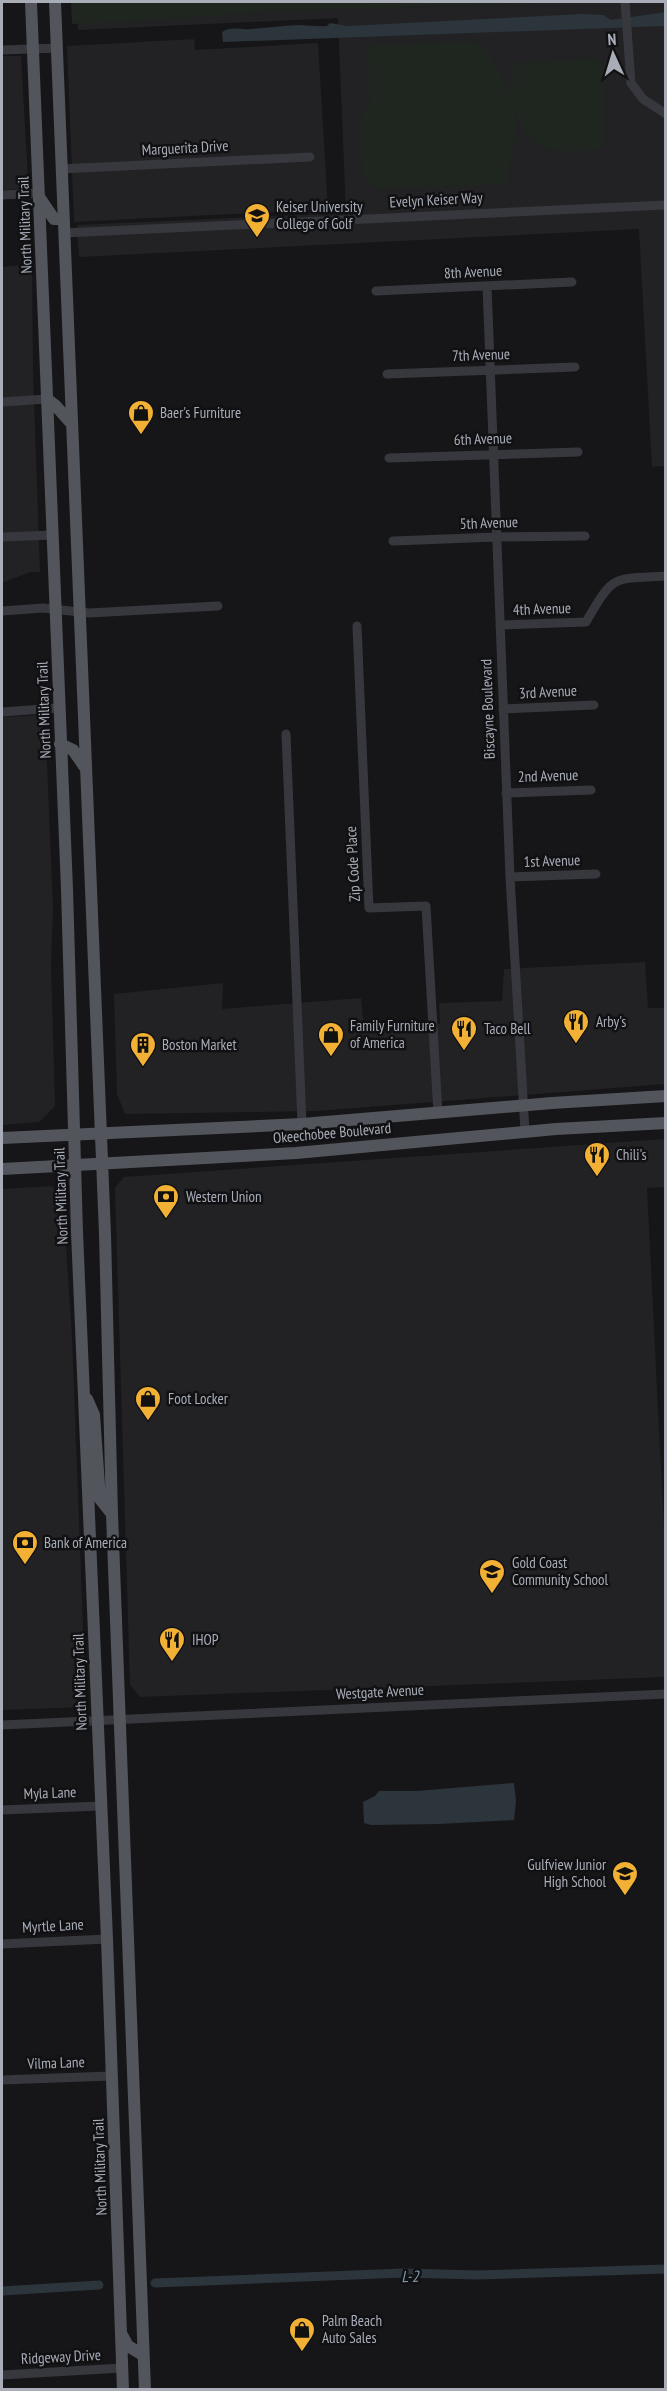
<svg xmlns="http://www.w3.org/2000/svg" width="667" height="2391" font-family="'PT Sans Narrow',sans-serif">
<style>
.built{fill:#222225}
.green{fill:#1e261f}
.water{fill:#2c353c}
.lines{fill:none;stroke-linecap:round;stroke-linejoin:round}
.canal{stroke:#2c353c;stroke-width:9}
.minor{stroke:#37383d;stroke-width:9}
.major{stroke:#53555c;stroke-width:12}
.labels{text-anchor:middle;stroke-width:5;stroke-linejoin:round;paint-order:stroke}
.street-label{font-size:15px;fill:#a8adb8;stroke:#111113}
.poi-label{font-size:15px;fill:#a8adb8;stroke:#111113;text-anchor:start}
.water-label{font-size:16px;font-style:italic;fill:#7f9bb3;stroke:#111113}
</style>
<rect width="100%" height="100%" fill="#161618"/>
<path class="built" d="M 77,2 L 665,2 L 665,466 L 652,467 L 639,229 L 79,257 L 77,225 L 346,213 L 338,18 L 78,30 Z
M 194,39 L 195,50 L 318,43 L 328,209 L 74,222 L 67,46 Z
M 2,56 L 21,56 L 28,180 L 20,189 L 2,190 Z
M 32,264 L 33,370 L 40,572 L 30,572 L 2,583 L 2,267 Z
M 45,715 L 53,909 L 51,964 L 55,1106 L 39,1122 L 2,1125 L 2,717 Z
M 645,962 L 648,1008 L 665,1008 L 665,1084 L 316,1111 L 125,1114 L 117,1094 L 114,994 L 223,983 L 222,1009 L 361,998 L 364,1028 L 440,1024 L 439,1003 L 502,1001 L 504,969 Z
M 665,1139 L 665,1187 L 647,1188 L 665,1550 L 665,1677 L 140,1697 L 130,1685 L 115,1188 L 124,1177 Z
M 51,1186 L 59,1192 L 63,1202 L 72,1336 L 86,1707 L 2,1710 L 2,1189 Z"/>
<path class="green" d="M 71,2 L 573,2 L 267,11 L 172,19 L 72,24 Z
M 475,42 L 493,60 L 512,97 L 514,63 L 589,59 L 599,62 L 603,73 L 604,147 C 580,154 544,155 527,134 C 521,126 518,116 515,107 C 515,120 516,133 514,146 C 512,160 507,170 507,184 L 375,189 L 363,178 L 359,123 L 370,101 L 368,45 Z"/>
<path class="water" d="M 666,12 L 665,26 L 223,42 L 222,32 C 231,26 239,30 250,29 C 266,28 282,26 298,25 C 308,25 317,27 327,26 L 330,23 L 348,26 L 582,14 L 603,15 L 611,20 Z
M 514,1783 L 516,1801 L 514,1820 L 439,1824 L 371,1825 L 364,1823 L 363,1802 L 375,1796 L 379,1791 L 417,1791 Z"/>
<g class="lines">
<path class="canal" d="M 155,2283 L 404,2273 L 477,2275 L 666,2269
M 2,2291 L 99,2285"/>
<path class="minor" d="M 625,2 L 631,83 L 643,99 L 666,114
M 2,50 L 57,48
M 61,169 L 310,157
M 2,195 L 39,193
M 64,233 L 666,205
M 487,286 L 510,877 L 525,1131
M 376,291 L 572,282
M 387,374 L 575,367
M 2,402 L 47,399
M 389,458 L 578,452
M 2,537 L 53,535
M 393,541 L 497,537 L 585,536
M 2,611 L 43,608 L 89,613 L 218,606
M 500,625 L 586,622 C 614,574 611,579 666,576
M 357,626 L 369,908 L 426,906 L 438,1114
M 503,709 L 594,705
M 2,712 L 58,708
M 286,734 L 302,1124
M 506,793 L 591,790
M 510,877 L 596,874
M 2,1725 L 666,1694
M 2,1810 L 100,1806
M 2,1944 L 107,1939
M 2,2080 L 111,2076
M 2,2375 L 122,2368"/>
<path class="major" d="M 31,2 L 67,889 L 77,1232 L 107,1939 L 123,2390
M 55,2 L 105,1234 L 112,1514 L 145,2390
M 39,197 L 54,219 L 63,219
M 47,399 L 55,405 L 71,423
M 60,744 L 73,750 L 84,766
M 2,1138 L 302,1124 L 552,1103 L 666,1096
M 2,1169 L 296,1153 L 556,1129 L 666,1123
M 87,1399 L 94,1415 L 100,1499 L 112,1514
M 121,2333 L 128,2346 L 143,2355"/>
</g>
<defs>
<symbol id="university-pin" viewBox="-11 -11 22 30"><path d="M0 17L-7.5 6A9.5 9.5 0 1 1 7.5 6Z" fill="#f2b134" stroke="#111113"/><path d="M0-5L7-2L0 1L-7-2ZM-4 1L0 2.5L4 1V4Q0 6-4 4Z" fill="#111"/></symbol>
<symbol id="shop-pin" viewBox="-11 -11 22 30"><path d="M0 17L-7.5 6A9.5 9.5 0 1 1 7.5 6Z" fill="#f2b134" stroke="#111113"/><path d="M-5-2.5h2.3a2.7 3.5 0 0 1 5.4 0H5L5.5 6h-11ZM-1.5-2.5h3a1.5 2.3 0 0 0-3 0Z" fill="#111"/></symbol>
<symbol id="restaurant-pin" viewBox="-11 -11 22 30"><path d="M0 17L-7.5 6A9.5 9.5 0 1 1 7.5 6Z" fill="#f2b134" stroke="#111113"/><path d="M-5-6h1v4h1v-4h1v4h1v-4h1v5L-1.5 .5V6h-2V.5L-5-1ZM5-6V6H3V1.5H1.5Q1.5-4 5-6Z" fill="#111"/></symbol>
<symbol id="building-pin" viewBox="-11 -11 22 30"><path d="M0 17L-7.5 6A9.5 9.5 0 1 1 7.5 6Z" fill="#f2b134" stroke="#111113"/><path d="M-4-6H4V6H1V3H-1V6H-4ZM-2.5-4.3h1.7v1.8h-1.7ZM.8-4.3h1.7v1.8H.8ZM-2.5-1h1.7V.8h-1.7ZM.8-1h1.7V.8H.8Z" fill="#111"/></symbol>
<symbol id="bank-pin" viewBox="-11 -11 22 30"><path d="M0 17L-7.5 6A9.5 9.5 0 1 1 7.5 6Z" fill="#f2b134" stroke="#111113"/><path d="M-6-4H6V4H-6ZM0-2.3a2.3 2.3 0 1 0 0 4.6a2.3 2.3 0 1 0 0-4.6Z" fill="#111"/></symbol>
<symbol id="school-pin" viewBox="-11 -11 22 30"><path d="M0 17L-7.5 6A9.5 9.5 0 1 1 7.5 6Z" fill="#f2b134" stroke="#111113"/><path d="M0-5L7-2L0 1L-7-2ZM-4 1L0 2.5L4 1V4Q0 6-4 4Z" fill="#111"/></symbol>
</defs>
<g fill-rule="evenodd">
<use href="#university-pin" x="242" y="201" width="30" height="40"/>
<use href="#shop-pin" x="126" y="398" width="30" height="40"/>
<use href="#restaurant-pin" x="561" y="1007" width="30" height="40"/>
<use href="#restaurant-pin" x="449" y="1014" width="30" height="40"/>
<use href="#shop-pin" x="316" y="1020" width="30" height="40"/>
<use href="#building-pin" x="128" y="1030" width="30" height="40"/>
<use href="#restaurant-pin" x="582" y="1140" width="30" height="40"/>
<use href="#bank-pin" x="151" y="1182" width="30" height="40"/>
<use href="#shop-pin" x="133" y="1384" width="30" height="40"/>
<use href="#bank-pin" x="10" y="1528" width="30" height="40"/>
<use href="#school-pin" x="477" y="1557" width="30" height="40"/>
<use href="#restaurant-pin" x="157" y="1625" width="30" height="40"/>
<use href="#school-pin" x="610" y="1859" width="30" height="40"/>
<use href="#shop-pin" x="287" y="2315" width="30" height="40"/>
</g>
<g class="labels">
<g class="street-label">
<text transform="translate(185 148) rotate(-3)" y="5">Marguerita Drive</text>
<text transform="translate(436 200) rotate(-3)" y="5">Evelyn Keiser Way</text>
<text transform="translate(25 225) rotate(-92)" y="5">North Military Trail</text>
<text transform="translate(473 272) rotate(-3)" y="5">8th Avenue</text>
<text transform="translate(481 355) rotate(-2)" y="5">7th Avenue</text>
<text transform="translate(483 439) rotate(-2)" y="5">6th Avenue</text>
<text transform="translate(489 523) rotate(-2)" y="5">5th Avenue</text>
<text transform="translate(542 609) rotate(-2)" y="5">4th Avenue</text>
<text transform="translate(548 692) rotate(-3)" y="5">3rd Avenue</text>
<text transform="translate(488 709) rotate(-92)" y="5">Biscayne Boulevard</text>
<text transform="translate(44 710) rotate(-92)" y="5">North Military Trail</text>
<text transform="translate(548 776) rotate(-2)" y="5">2nd Avenue</text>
<text transform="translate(552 861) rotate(-2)" y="5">1st Avenue</text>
<text transform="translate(353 864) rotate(-93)" y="5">Zip Code Place</text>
<text transform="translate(332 1133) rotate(-5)" y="5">Okeechobee Boulevard</text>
<text transform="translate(61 1196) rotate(-92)" y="5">North Military Trail</text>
<text transform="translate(80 1682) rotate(-92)" y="5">North Military Trail</text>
<text transform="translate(380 1692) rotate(-3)" y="5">Westgate Avenue</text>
<text transform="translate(50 1793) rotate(-2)" y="5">Myla Lane</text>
<text transform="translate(53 1926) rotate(-3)" y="5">Myrtle Lane</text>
<text transform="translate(56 2063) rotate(-2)" y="5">Vilma Lane</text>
<text transform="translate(100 2167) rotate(-92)" y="5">North Military Trail</text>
<text transform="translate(61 2357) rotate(-3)" y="5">Ridgeway Drive</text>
</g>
<g class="poi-label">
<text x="276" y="212">Keiser University<tspan x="276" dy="17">College of Golf</tspan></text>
<text x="160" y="418">Baer's Furniture</text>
<text x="596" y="1027">Arby's</text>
<text x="350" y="1031">Family Furniture<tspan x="350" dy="17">of America</tspan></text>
<text x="484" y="1034">Taco Bell</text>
<text x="162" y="1050">Boston Market</text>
<text x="616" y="1160">Chili's</text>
<text x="186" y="1202">Western Union</text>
<text x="168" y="1404">Foot Locker</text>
<text x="44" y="1548">Bank of America</text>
<text x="512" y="1568">Gold Coast<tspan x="512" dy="17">Community School</tspan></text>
<text x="192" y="1645">IHOP</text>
<text x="606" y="1870" text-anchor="end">Gulfview Junior<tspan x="606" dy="17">High School</tspan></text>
<text x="322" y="2326">Palm Beach<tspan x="322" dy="17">Auto Sales</tspan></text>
</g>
<g class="water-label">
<text transform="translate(410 2276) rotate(-2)" y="6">L-2</text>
</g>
</g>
<rect width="667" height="2391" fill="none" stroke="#a8adb8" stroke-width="6"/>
<g transform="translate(613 54) rotate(356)" stroke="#111113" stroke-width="4.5" paint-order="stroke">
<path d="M0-4.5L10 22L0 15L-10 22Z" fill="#a8adb8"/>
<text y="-9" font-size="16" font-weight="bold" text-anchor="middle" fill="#a8adb8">N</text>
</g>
</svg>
